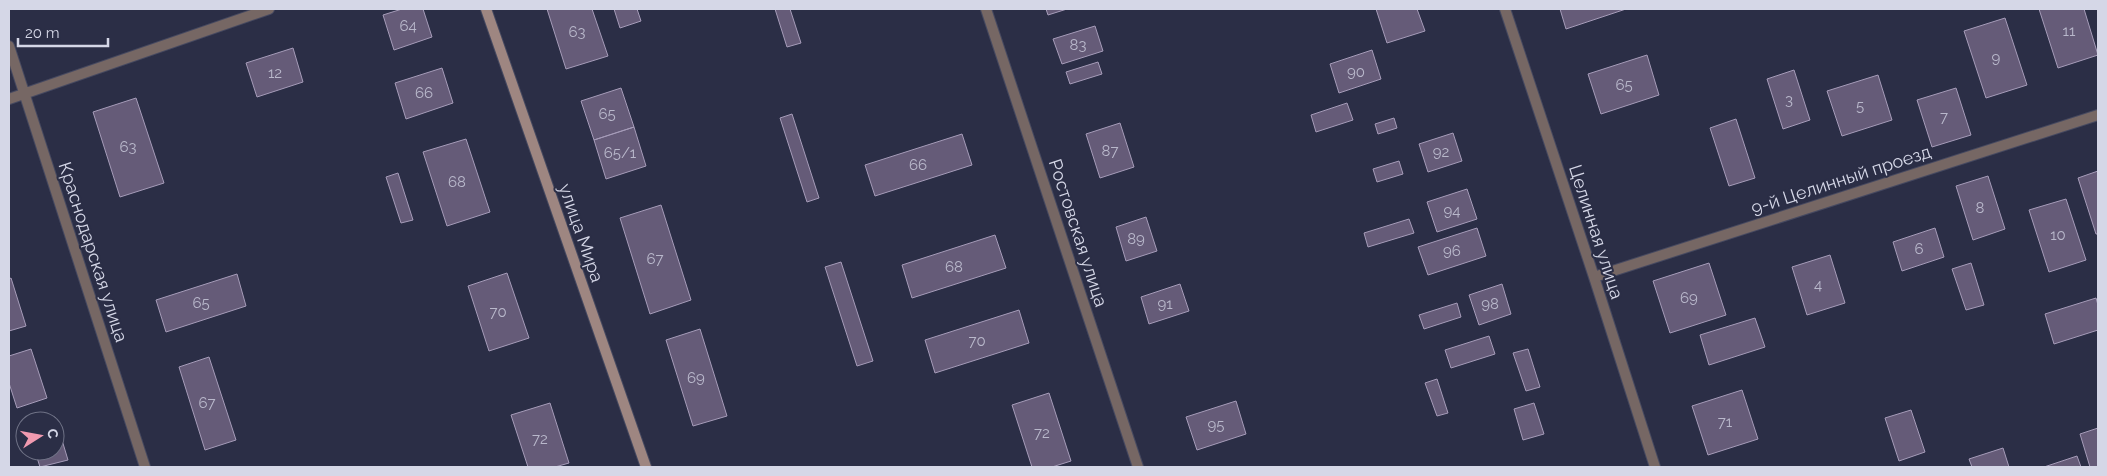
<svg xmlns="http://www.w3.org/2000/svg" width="2107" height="476" font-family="Raleway,sans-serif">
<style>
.building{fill:#655b78;stroke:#a69cb9}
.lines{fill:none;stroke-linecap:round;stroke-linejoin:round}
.street-casing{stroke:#464960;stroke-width:12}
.secondary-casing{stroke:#464960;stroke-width:12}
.street{stroke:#766764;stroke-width:10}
.secondary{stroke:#9e8681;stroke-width:10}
.labels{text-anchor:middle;stroke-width:4;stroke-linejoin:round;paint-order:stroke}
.number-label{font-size:15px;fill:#b9b8cb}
.street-label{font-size:18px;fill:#d5d7e7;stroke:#2b2e46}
</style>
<rect width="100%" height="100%" fill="#2b2e46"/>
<path class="building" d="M 402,9 L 423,9 L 432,37 L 394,50 L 383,15 Z
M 547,9 L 592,9 L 608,56 L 566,69 Z
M 614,9 L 637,9 L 641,21 L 620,28 Z
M 775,9 L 790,9 L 801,43 L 787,47 Z
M 1046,9 L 1067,9 L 1048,15 Z
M 1376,9 L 1417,9 L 1425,31 L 1387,43 Z
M 1560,9 L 1626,9 L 1566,29 Z
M 2039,9 L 2084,9 L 2098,55 L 2058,68 Z
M 2005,18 L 2027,85 L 1986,98 L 1964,31 Z
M 1095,26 L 1103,51 L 1062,64 L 1053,39 Z
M 293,48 L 303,82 L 257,97 L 246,63 Z
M 1372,50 L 1381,79 L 1339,93 L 1330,64 Z
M 1647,55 L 1659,95 L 1601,114 L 1588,74 Z
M 1098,62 L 1102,74 L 1070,84 L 1066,72 Z
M 442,68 L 453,103 L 406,119 L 395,83 Z
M 1794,70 L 1810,120 L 1783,129 L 1767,79 Z
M 1878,75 L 1892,120 L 1842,136 L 1827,91 Z
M 621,88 L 634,127 L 594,140 L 581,101 Z
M 1956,88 L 1971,135 L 1932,147 L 1917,100 Z
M 136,98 L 164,183 L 120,197 L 93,112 Z
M 1347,103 L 1353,120 L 1316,132 L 1311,115 Z
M 792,114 L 819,198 L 807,202 L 780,118 Z
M 1394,118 L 1397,128 L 1378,134 L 1375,124 Z
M 1736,119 L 1755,178 L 1729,186 L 1710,128 Z
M 1120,123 L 1134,167 L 1100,178 L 1086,134 Z
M 634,127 L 646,166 L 606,179 L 594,140 Z
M 1453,133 L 1462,161 L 1428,172 L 1419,144 Z
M 962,134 L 972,165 L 875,196 L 865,165 Z
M 466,139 L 490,212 L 447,226 L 423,152 Z
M 1399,161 L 1403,174 L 1377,182 L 1373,169 Z
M 2098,171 L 2098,234 L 2096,234 L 2078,178 Z
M 398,173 L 413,220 L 401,223 L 386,177 Z
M 1988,176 L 2005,229 L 1973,240 L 1956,186 Z
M 1467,189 L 1477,219 L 1437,232 L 1427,202 Z
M 2066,199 L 2086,260 L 2049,272 L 2029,210 Z
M 661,205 L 691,300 L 650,314 L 620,218 Z
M 1146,217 L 1157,251 L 1126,261 L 1116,227 Z
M 1409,219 L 1414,233 L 1368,247 L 1364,233 Z
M 1477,228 L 1486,256 L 1428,275 L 1418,247 Z
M 1935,228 L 1944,257 L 1902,271 L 1893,242 Z
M 995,235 L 1006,268 L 912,298 L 902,265 Z
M 1830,255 L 1845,303 L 1807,315 L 1792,267 Z
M 841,262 L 873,361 L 857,366 L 825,267 Z
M 1709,263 L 1726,315 L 1670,333 L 1653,281 Z
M 1971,263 L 1984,305 L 1966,310 L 1952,269 Z
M 507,273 L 529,338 L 489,351 L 468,286 Z
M 237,274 L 246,306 L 166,332 L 156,300 Z
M 11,278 L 26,326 L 9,331 L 9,279 Z
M 1180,284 L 1189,311 L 1149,324 L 1141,297 Z
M 1502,284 L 1511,314 L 1479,325 L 1469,295 Z
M 2096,298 L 2098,305 L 2098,330 L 2054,344 L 2045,314 Z
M 1457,303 L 1461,317 L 1424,329 L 1419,315 Z
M 1019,310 L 1029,343 L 935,373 L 925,340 Z
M 1755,318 L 1765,347 L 1709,365 L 1700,335 Z
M 700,329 L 727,416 L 693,426 L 666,340 Z
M 1489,336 L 1495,354 L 1451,368 L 1445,350 Z
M 31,349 L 47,398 L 17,408 L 9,383 L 9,356 Z
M 1528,349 L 1540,387 L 1526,391 L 1513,353 Z
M 209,357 L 236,440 L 205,450 L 179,367 Z
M 1437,379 L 1448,413 L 1437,416 L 1425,383 Z
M 1742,390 L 1758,439 L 1708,455 L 1692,406 Z
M 1049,393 L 1071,461 L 1052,467 L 1032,467 L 1012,405 Z
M 1236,401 L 1246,434 L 1197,450 L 1186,417 Z
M 550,403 L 569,463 L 555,467 L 528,467 L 511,415 Z
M 1534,403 L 1544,434 L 1523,440 L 1514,409 Z
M 1911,410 L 1925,452 L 1899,461 L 1885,418 Z
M 55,417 L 68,460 L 40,467 L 35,451 L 55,451 L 55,421 L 41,421 Z
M 2098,428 L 2098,467 L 2090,467 L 2080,434 Z
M 2003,448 L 2009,467 L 1972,467 L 1969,459 Z
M 2077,456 L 2081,467 L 2044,467 Z"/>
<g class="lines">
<defs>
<path id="street" d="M 986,9 L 1138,467
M 1505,9 L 1594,277 L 1655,467
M 9,46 L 145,467
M 9,99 L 269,9
M 1594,277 L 2098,115"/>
<path id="secondary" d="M 486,9 L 646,467"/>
</defs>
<use href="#street" class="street-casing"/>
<use href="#secondary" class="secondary-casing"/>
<use href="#street" class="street"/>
<use href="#secondary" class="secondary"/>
</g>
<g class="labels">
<g class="number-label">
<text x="408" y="31">64</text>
<text x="2069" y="36">11</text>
<text x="577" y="37">63</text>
<text x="1078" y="50">83</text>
<text x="1996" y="63">9</text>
<text x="1356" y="77">90</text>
<text x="275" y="78">12</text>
<text x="1624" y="90">65</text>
<text x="424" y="98">66</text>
<text x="1789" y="105">3</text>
<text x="1860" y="111">5</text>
<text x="607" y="119">65</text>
<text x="1944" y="122">7</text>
<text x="128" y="152">63</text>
<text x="1110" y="156">87</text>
<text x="1441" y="157">92</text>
<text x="620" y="158">65/1</text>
<text x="918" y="170">66</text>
<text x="457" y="187">68</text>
<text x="1980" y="213">8</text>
<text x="1452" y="216">94</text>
<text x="2058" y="240">10</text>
<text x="1136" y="244">89</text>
<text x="1919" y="254">6</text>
<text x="1452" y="256">96</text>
<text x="655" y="264">67</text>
<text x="954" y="272">68</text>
<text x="1818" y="290">4</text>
<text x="1689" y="303">69</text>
<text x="201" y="308">65</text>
<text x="1165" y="309">91</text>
<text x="1490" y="309">98</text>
<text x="498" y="317">70</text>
<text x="977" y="346">70</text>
<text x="696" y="383">69</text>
<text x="207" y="408">67</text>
<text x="1725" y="427">71</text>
<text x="1216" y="430">95</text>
<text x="1042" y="438">72</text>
<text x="540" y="444">72</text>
</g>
<g class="street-label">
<text transform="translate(1841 180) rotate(-18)" y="6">9-й Целинный проезд</text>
<text transform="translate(1596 232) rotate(72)" y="6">Целинная улица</text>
<text transform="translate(581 233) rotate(71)" y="6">улица Мира</text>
<text transform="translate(1078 233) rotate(72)" y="6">Ростовская улица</text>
<text transform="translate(93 252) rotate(72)" y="6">Краснодарская улица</text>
</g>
</g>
<rect width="2107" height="476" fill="none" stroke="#d5d7e7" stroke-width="20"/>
<g transform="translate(40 436) rotate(79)"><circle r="24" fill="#2b2e46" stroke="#6f7286"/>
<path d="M0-4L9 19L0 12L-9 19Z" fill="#f19ab0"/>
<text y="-8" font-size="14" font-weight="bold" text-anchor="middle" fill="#d5d7e7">С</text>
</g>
<path d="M18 38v8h90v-8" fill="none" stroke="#d5d7e7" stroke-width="2.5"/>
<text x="25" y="38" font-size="15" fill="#d5d7e7" stroke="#2b2e46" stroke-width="4" paint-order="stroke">20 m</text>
</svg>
